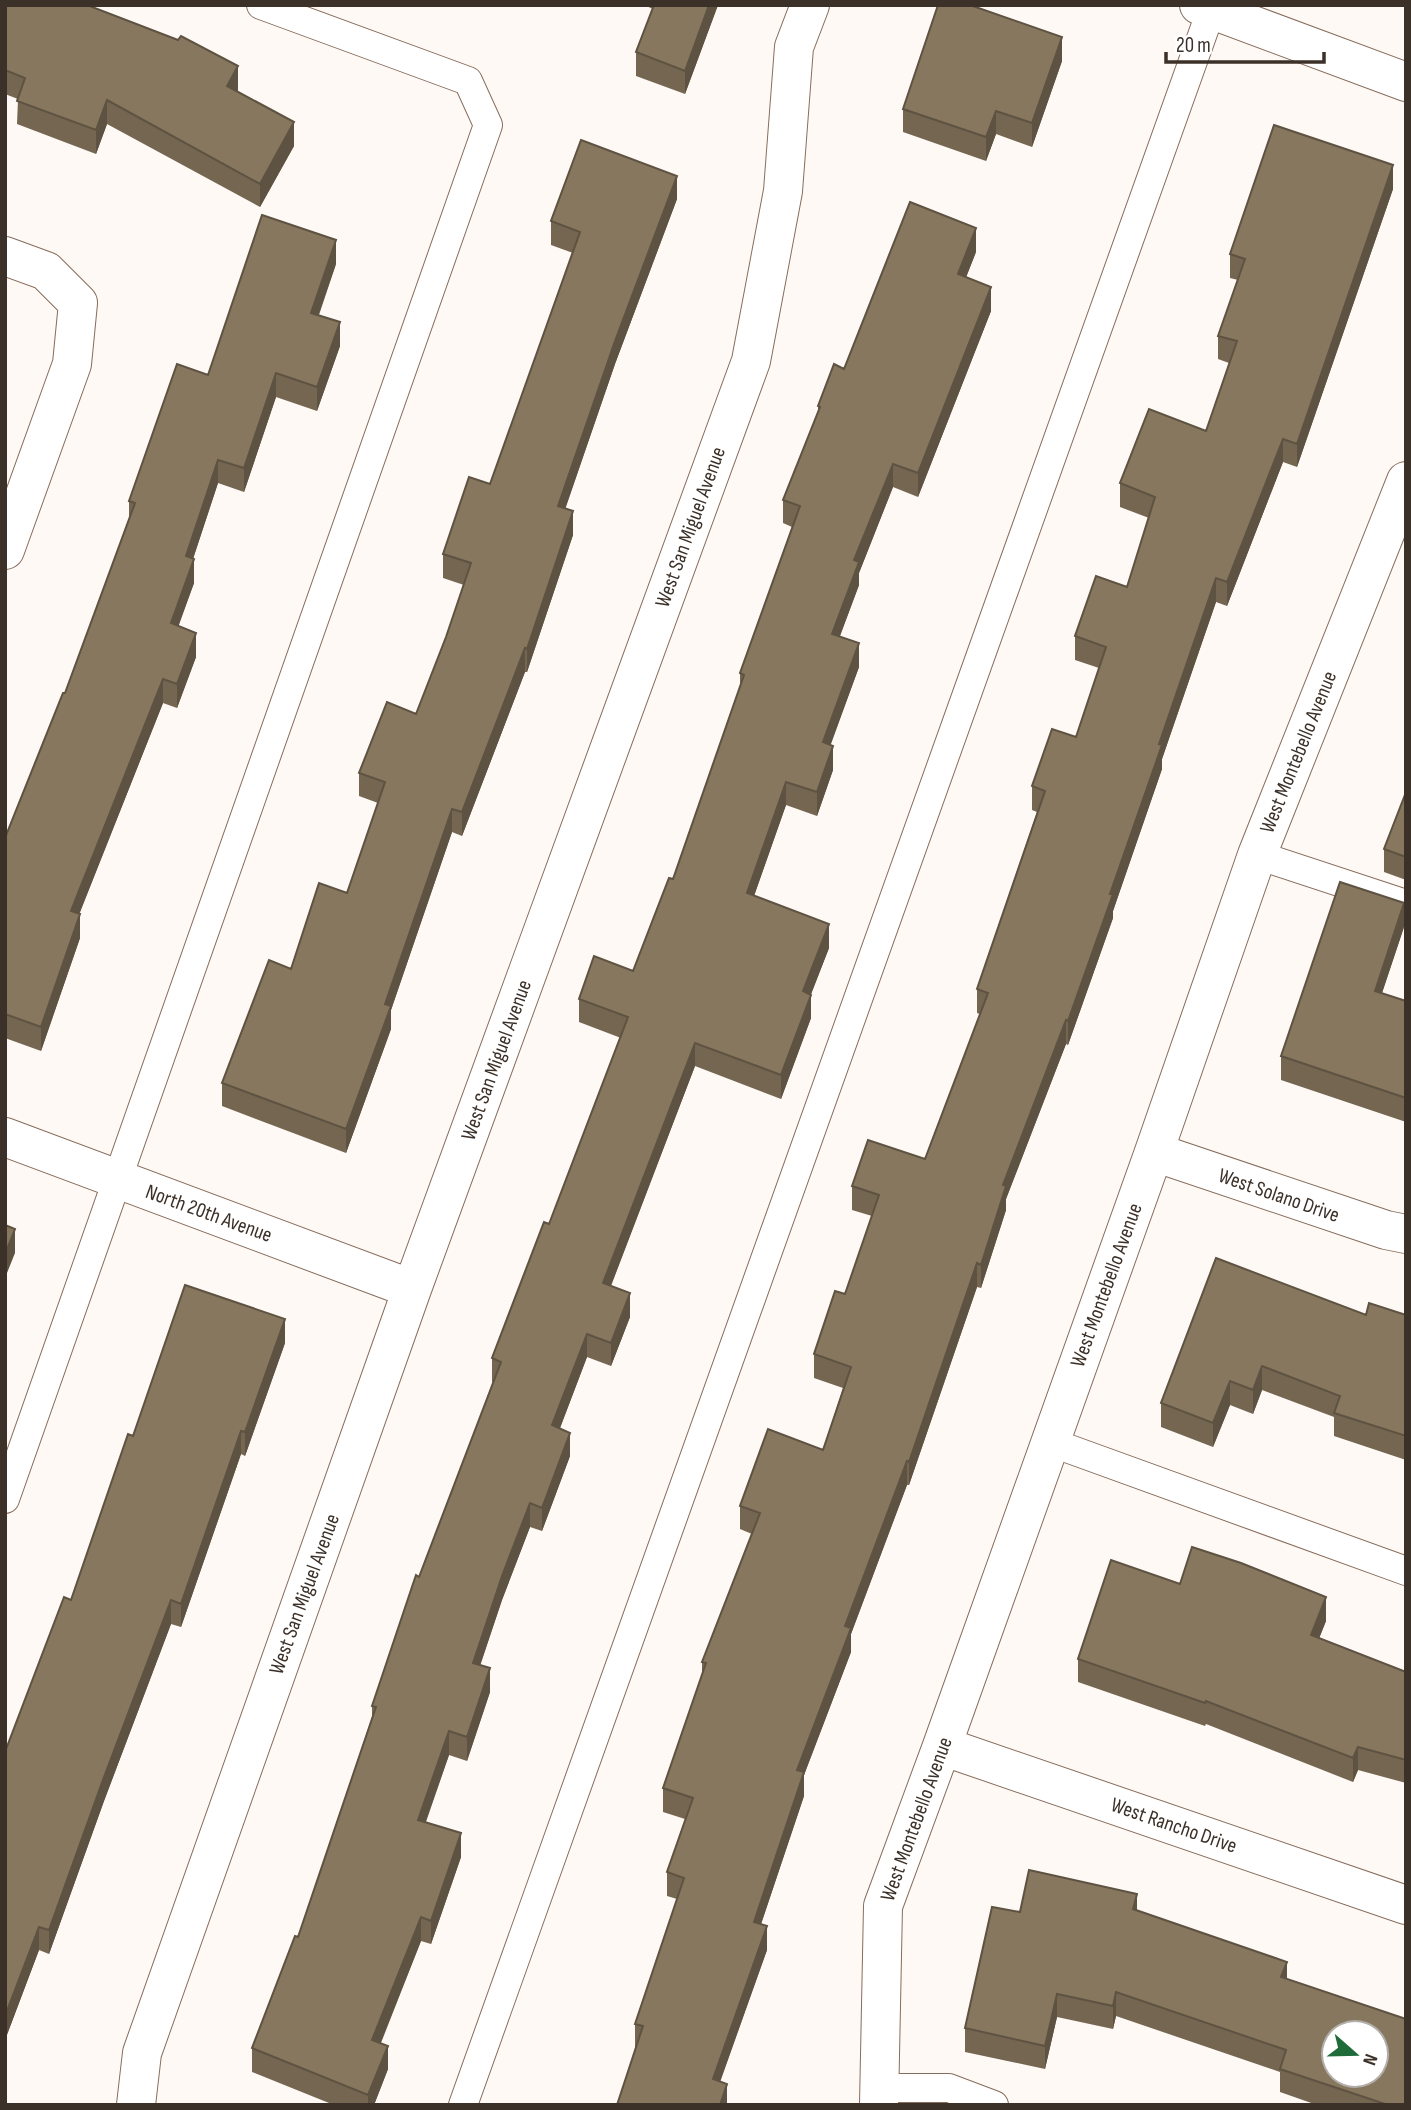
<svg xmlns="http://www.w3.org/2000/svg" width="1411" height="2110" font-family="'Sofia Sans Condensed',sans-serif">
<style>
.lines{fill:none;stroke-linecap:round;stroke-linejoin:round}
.lane-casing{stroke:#876d5c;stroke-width:30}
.street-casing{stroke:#876d5c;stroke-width:40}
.secondary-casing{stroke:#876d5c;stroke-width:40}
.lane{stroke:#fff;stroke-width:28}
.street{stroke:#fff;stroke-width:38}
.secondary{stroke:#fff;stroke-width:38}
.wall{fill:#746651}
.shaded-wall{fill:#5e5342}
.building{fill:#87775e;stroke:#5e5342;stroke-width:2;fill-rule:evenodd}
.labels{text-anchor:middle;stroke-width:7;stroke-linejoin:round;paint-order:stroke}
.street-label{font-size:21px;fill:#3c3129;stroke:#fff}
</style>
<rect width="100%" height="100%" fill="#fff9f5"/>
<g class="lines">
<defs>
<path id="lane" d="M 1257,855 L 1406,904
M 1050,1442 L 1406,1571
M 5,1499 L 488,125 L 468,81 L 261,5
M 880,2088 L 949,2088 L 994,2105
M 463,2105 L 1213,5"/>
<path id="street" d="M 5,256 L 46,271 L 78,303 L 72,364 L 5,550
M 5,1137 L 412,1289
M 1154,1152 L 1386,1230 L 1406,1234
M 942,1746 L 1406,1905
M 136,2105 L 142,2053 L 412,1289 L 751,361 L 783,191 L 794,47 L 810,5
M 879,2105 L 883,1906 L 942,1746 L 1154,1152 L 1257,855 L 1406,481"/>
<path id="secondary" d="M 1199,5 L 1406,82"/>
</defs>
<use href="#lane" class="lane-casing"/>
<use href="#street" class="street-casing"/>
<use href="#secondary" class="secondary-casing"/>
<use href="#lane" class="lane"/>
<use href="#street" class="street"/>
<use href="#secondary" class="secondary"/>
</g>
<path class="wall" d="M 5,5 L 238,90 L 237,91 L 294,146 L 260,207 L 107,124 L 96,154 L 17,124 L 18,99 L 5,94 Z
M 644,5 L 718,5 L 685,94 L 636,76 L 636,52 L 653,9 Z
M 1062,61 L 1032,147 L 996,134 L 986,161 L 903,132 L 903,109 Z
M 1393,189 L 1297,467 L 1283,462 L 1227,606 L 1216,602 L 1162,759 L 1162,769 L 1113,911 L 1113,918 L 1068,1045 L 1066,1044 L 1006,1199 L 1006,1210 L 981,1288 L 977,1287 L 909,1485 L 907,1485 L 851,1634 L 851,1652 L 804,1775 L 804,1796 L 761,1924 L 767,1950 L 720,2081 L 727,2105 L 635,2047 L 635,2024 L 677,1899 L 667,1896 L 667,1872 L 685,1819 L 663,1812 L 663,1788 L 702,1675 L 702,1662 L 752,1534 L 740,1529 L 740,1506 L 823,1450 L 843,1388 L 814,1378 L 814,1354 L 845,1294 L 872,1216 L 852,1210 L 852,1186 L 925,1159 L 980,1014 L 977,1013 L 977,989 L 1037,812 L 1032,810 L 1032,786 L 1076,737 L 1099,668 L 1075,660 L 1075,636 L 1127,587 L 1149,518 L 1120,507 L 1120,483 L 1206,431 L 1229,363 L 1218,359 L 1218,336 L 1238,280 L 1230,278 L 1230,254 Z
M 677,199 L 615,364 L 565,509 L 573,535 L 527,672 L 525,672 L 462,836 L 452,832 L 391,1010 L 391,1029 L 346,1153 L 222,1106 L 222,1083 L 291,969 L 347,893 L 378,803 L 359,796 L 359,773 L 416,714 L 446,637 L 464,585 L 443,578 L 443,554 L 490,484 L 573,253 L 551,245 L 551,221 Z
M 976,252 L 966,277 L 991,311 L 918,497 L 893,487 L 859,573 L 859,585 L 840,636 L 859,667 L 830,745 L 833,770 L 817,816 L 786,805 L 754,896 L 829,948 L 811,994 L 811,1018 L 781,1099 L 695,1066 L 611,1286 L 630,1317 L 611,1366 L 587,1357 L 560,1428 L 570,1456 L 542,1531 L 530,1527 L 502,1600 L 480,1665 L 490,1692 L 467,1761 L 449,1755 L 426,1822 L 461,1857 L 431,1944 L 421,1941 L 381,2043 L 388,2069 L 374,2105 L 334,2105 L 252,2072 L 252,2048 L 298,1937 L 372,1717 L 372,1706 L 419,1577 L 493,1382 L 492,1382 L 492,1358 L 549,1224 L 621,1038 L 579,1022 L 579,999 L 633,971 L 673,879 L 740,688 L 740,673 L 792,527 L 783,523 L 783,500 L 818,413 L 818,406 L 844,369 Z
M 336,264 L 319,315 L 340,346 L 317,411 L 276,397 L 244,492 L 218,483 L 193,559 L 194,583 L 178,626 L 196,657 L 177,708 L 163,703 L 79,914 L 80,938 L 41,1051 L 5,1038 L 5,838 L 65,693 L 129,520 L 129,501 L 208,375 Z
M 1406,792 L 1406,880 L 1384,872 L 1384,849 Z
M 1404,927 L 1382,993 L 1406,1001 L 1406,1122 L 1281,1080 L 1281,1056 Z
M 1366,1315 L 1406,1315 L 1406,1460 L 1334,1436 L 1334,1417 L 1262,1390 L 1253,1414 L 1230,1405 L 1213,1447 L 1161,1427 L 1161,1403 Z
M 285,1343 L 245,1456 L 241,1454 L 181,1627 L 171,1624 L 104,1801 L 49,1954 L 39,1950 L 5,2040 L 5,1752 L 71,1600 L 133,1436 Z
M 1180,1584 L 1326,1621 L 1319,1638 L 1406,1672 L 1406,1783 L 1358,1770 L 1353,1782 L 1206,1724 L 1205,1726 L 1078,1682 L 1078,1659 Z
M 1137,1911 L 1287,1979 L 1406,2105 L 1317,2105 L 1280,2092 L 1280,2072 L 1116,2016 L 1113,2029 L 1057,2017 L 1045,2069 L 965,2052 L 965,2028 L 1020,1912 Z"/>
<path class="shaded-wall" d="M 709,5 L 718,5 L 685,94 L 685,71 Z
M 1062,37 L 1062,61 L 1032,147 L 1032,123 Z
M 238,66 L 238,90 L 227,110 L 227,86 Z
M 107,100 L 107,124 L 96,154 L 96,130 Z
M 996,111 L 996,134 L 986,161 L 986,137 Z
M 294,122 L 294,146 L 260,207 L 260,184 Z
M 1393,165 L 1393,189 L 1297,467 L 1297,444 Z
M 677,176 L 677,199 L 615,364 L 558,530 L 558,506 L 615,341 Z
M 976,228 L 976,252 L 958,298 L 958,274 Z
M 336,240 L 336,264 L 311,336 L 311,313 Z
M 991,287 L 991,311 L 918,497 L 918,473 Z
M 340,322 L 340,346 L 317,411 L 317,387 Z
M 276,373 L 276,397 L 244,492 L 244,468 Z
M 1283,439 L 1283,462 L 1227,606 L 1227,582 Z
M 218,460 L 218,483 L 186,580 L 186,556 Z
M 893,464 L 893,487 L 859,573 L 859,585 L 832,657 L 832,634 L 854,560 Z
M 573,511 L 573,535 L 527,672 L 527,649 Z
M 194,559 L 194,583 L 171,647 L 171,623 Z
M 1216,578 L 1216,602 L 1162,759 L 1162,769 L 1113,911 L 1113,918 L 1068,1045 L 1068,1021 L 1159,744 Z
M 196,633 L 196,657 L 177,708 L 177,684 Z
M 859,643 L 859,667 L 823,766 L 823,742 Z
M 525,648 L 525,672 L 462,836 L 462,812 Z
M 163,679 L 163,703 L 71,935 L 71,911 Z
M 833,746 L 833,770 L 817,816 L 817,792 Z
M 786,782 L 786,805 L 747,916 L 747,893 Z
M 452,809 L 452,832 L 391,1010 L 391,1029 L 346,1153 L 346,1129 L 385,1004 Z
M 1404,903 L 1404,927 L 1375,1014 L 1375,991 Z
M 80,914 L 80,938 L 41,1051 L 41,1027 Z
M 829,924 L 829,948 L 803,1015 L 803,991 Z
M 811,995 L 811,1018 L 781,1099 L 781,1075 Z
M 1066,1020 L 1066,1044 L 1006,1199 L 1006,1210 L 981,1288 L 981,1265 L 1003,1185 Z
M 695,1043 L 695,1066 L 603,1306 L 603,1283 Z
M 15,1229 L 15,1253 L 5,1278 L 5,1254 Z
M 977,1263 L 977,1287 L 909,1485 L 909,1462 Z
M 630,1293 L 630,1317 L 611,1366 L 611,1343 Z
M 285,1319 L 285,1343 L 245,1456 L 245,1432 Z
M 587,1334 L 587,1357 L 552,1449 L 552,1425 Z
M 1262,1366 L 1262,1390 L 1253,1414 L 1253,1390 Z
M 1230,1381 L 1230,1405 L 1213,1447 L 1213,1423 Z
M 241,1431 L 241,1454 L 181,1627 L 181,1604 Z
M 570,1433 L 570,1456 L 542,1531 L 542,1508 Z
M 907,1461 L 907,1485 L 851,1634 L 851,1652 L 804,1775 L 804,1796 L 754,1945 L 754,1922 L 797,1770 L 845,1626 Z
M 530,1503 L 530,1527 L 502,1600 L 473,1687 L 473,1663 L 502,1576 Z
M 1326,1597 L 1326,1621 L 1311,1659 L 1311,1635 Z
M 171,1600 L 171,1624 L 104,1801 L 49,1954 L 49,1930 L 104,1777 Z
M 490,1668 L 490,1692 L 467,1761 L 467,1737 Z
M 449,1731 L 449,1755 L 418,1843 L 418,1820 Z
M 1358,1747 L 1358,1770 L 1353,1782 L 1353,1758 Z
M 461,1833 L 461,1857 L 431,1944 L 431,1921 Z
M 1137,1894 L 1137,1917 L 1133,1909 Z
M 421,1917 L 421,1941 L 372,2064 L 372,2040 Z
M 767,1926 L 767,1950 L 713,2102 L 713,2079 Z
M 39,1927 L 39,1950 L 5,2040 L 5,2016 Z
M 1287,1962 L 1287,1985 L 1281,1977 Z
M 1116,1992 L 1116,2016 L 1113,2029 L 1113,2006 Z
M 1057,1994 L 1057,2017 L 1045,2069 L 1045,2046 Z
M 388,2046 L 388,2069 L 374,2105 L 368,2105 L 368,2095 Z
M 727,2084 L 727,2105 L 720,2105 Z"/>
<path class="building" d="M 5,5 L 87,5 L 178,40 L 181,36 L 238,66 L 227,86 L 294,122 L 260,184 L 107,100 L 96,130 L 17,101 L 25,78 L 5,70 Z
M 654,5 L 709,5 L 685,71 L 636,52 Z
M 938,5 L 970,5 L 1062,37 L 1032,123 L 996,111 L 986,137 L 903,109 Z
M 1274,125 L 1393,165 L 1297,444 L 1283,439 L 1227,582 L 1216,578 L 1159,744 L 1162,745 L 1110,894 L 1113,894 L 1068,1021 L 1066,1020 L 1003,1185 L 1006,1186 L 981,1265 L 977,1263 L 909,1462 L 907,1461 L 845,1626 L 851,1628 L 797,1770 L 804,1772 L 754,1922 L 767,1926 L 713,2079 L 727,2084 L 720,2105 L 617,2105 L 643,2026 L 635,2024 L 684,1878 L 667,1872 L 693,1798 L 663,1788 L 706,1663 L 702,1662 L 760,1513 L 740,1506 L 768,1429 L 823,1450 L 851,1367 L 814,1354 L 835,1291 L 845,1294 L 879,1195 L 852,1186 L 868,1140 L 925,1159 L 988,993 L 977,989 L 1045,791 L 1032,786 L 1052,729 L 1076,737 L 1106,647 L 1075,636 L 1096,576 L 1127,587 L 1155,497 L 1120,483 L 1149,409 L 1206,431 L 1237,341 L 1218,336 L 1245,259 L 1230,254 Z
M 581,140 L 677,176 L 615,341 L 558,506 L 573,511 L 527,649 L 525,648 L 462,812 L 452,809 L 385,1004 L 391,1006 L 346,1129 L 222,1083 L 269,960 L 291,969 L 319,883 L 347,893 L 385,782 L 359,773 L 387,702 L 416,714 L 446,637 L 471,563 L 443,554 L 469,477 L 490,484 L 580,232 L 551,221 Z
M 910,202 L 976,228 L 958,274 L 991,287 L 918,473 L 893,464 L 854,560 L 859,562 L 832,634 L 859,643 L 823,742 L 833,746 L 817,792 L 786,782 L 747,893 L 829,924 L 803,991 L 811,995 L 781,1075 L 695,1043 L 603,1283 L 630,1293 L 611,1343 L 587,1334 L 552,1425 L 570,1433 L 542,1508 L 530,1503 L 502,1576 L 473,1663 L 490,1668 L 467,1737 L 449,1731 L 418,1820 L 461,1833 L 431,1921 L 421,1917 L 372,2040 L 388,2046 L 368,2095 L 252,2048 L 295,1936 L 298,1937 L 376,1707 L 372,1706 L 416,1575 L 419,1577 L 501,1362 L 492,1358 L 544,1222 L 549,1224 L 628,1017 L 579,999 L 594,956 L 633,971 L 669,878 L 673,879 L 744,675 L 740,673 L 800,506 L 783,500 L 820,407 L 818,406 L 834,364 L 844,369 Z
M 262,215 L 336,240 L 311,313 L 340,322 L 317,387 L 276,373 L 244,468 L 218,460 L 186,556 L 194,559 L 171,623 L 196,633 L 177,684 L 163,679 L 71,911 L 80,914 L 41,1027 L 5,1014 L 5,838 L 63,693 L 65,693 L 135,503 L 129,501 L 177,364 L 208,375 Z
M 1406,792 L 1406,857 L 1384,849 Z
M 1340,882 L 1404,903 L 1375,991 L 1406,1001 L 1406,1098 L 1281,1056 Z
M 5,1225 L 15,1229 L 5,1254 Z
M 1216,1258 L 1366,1315 L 1369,1303 L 1406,1315 L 1406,1436 L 1334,1413 L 1340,1396 L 1262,1366 L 1253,1390 L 1230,1381 L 1213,1423 L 1161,1403 Z
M 185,1285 L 285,1319 L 245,1432 L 241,1431 L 181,1604 L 171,1600 L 104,1777 L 49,1930 L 39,1927 L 5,2016 L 5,1752 L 64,1597 L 71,1600 L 128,1434 L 133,1436 Z
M 1192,1547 L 1241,1563 L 1326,1597 L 1311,1635 L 1406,1672 L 1406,1760 L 1358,1747 L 1353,1758 L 1206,1701 L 1205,1703 L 1078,1659 L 1111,1560 L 1180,1584 Z
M 1029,1870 L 1137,1894 L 1133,1909 L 1287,1962 L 1281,1977 L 1406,2019 L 1406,2105 L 1388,2105 L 1280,2069 L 1286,2050 L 1116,1992 L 1113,2006 L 1057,1994 L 1045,2046 L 965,2028 L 992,1907 L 1020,1912 ZM 1334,2033 L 1376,2033 L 1376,2075 L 1334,2075 Z"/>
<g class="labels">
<g class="street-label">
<text transform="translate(690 527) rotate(-70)" y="7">West San Miguel Avenue</text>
<text transform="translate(1298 752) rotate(-68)" y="7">West Montebello Avenue</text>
<text transform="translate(496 1060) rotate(-70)" y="7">West San Miguel Avenue</text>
<text transform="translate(1279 1195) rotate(19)" y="7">West Solano Drive</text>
<text transform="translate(209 1213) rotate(20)" y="7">North 20th Avenue</text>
<text transform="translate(1106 1285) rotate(-70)" y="7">West Montebello Avenue</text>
<text transform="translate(304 1594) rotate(-70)" y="7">West San Miguel Avenue</text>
<text transform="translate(916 1819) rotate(-70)" y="7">West Montebello Avenue</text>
<text transform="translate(1174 1825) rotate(19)" y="7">West Rancho Drive</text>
</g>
</g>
<rect width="1411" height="2110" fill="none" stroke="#3c3129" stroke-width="14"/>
<g transform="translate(1355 2054) rotate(110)"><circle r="33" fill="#ffffff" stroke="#b1ada9" stroke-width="2"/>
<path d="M0-5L12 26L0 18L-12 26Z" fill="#1f6c3a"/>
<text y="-10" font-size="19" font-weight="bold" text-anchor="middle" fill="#3c3129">N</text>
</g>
<path d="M1166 52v10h158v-10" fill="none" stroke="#3c3129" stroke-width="3.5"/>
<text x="1176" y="52" font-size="21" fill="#3c3129" stroke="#ffffff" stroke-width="5" paint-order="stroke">20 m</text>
</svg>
